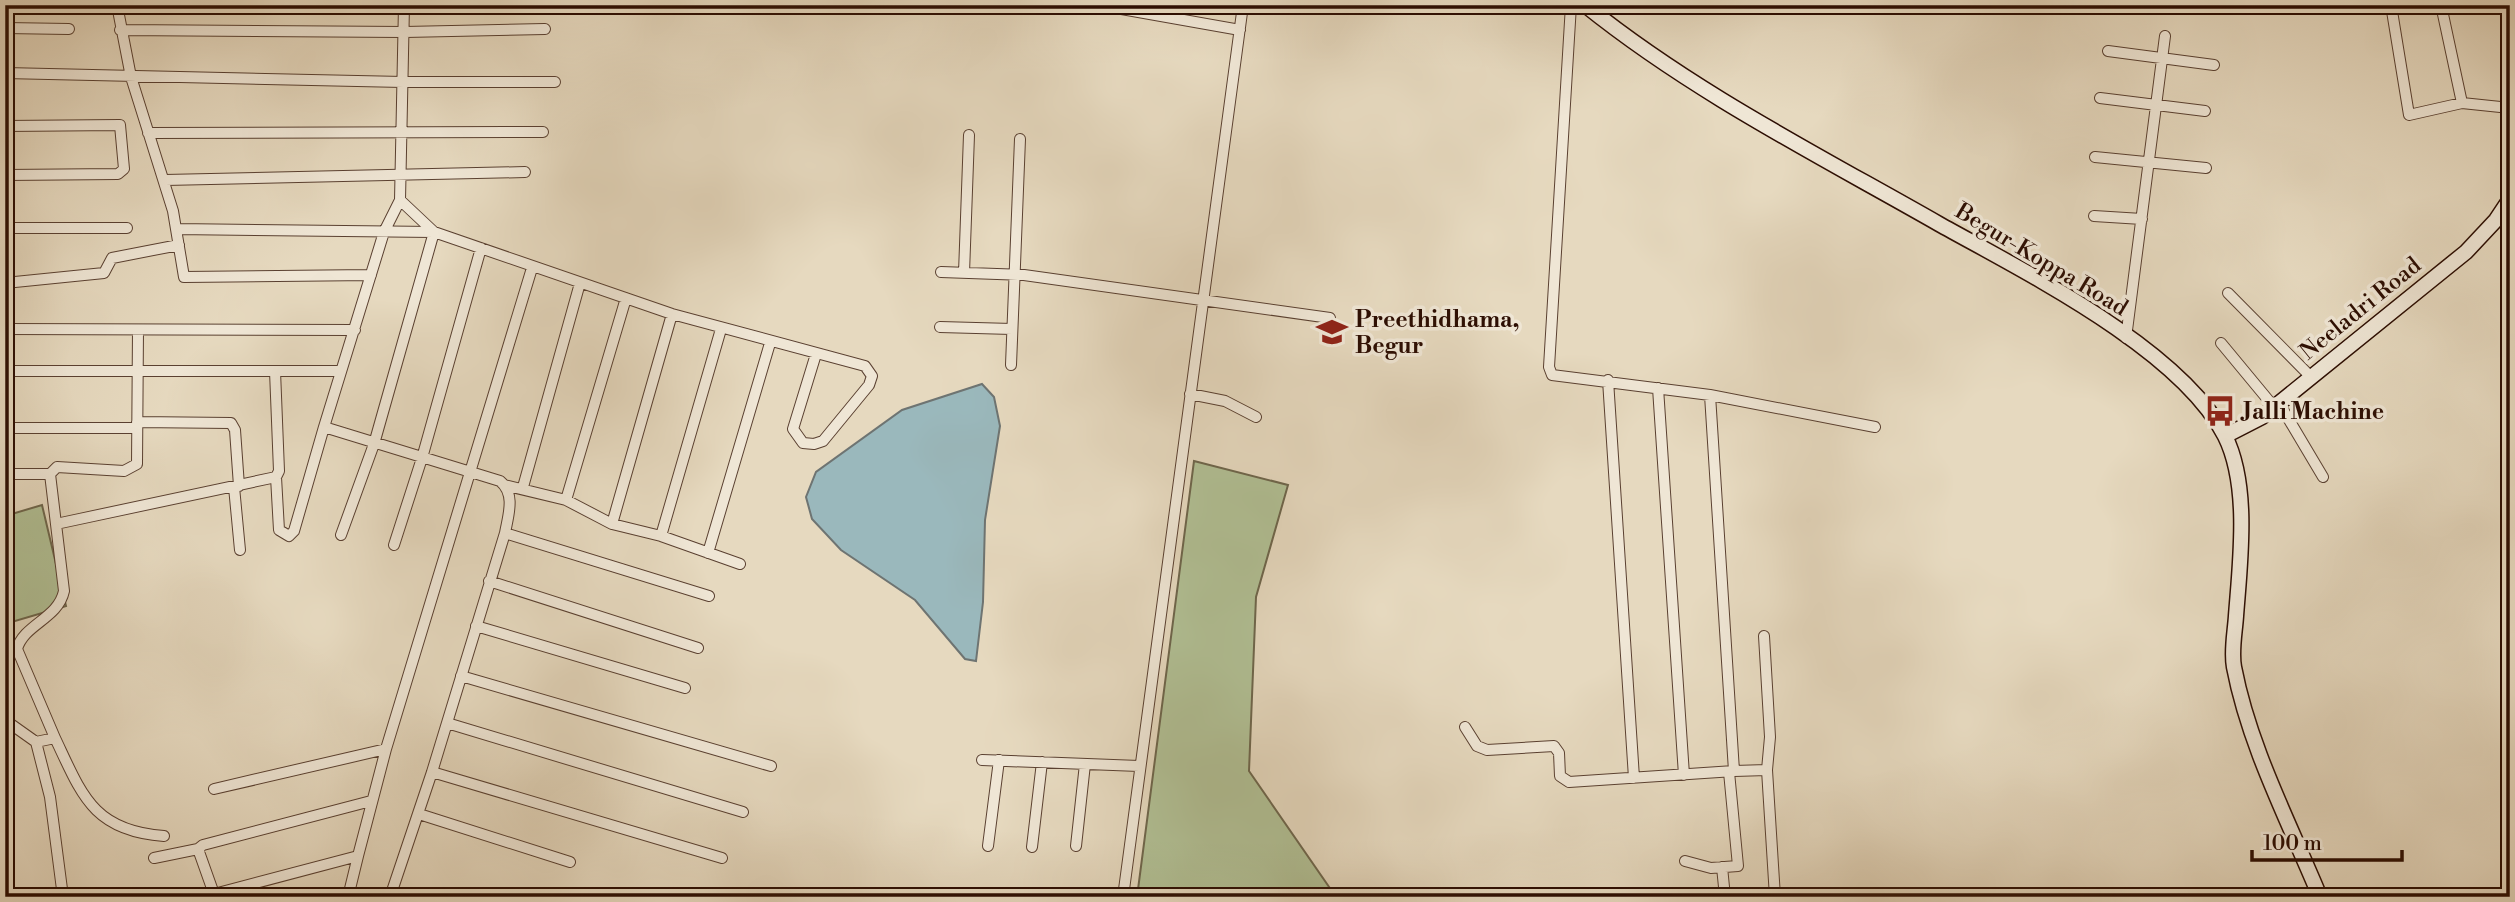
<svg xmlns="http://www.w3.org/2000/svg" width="2515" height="902" font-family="'Libre Bodoni',serif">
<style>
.green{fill:#b1c095;stroke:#6e664c;stroke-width:2}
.water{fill:#9ab8bc;stroke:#6e7472;stroke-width:2}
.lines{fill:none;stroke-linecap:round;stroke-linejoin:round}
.street-casing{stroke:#5a4031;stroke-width:12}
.secondary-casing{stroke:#2c0d02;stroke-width:17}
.street{stroke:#efe6d5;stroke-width:10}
.secondary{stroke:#efe6d5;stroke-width:14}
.labels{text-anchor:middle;stroke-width:7;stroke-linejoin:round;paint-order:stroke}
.street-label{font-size:23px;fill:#2c0d02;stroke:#efe6d5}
.poi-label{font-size:23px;font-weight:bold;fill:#2c0d02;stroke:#efe6d5;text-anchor:start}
</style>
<rect width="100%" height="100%" fill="#e6d9bf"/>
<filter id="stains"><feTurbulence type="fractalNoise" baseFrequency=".00286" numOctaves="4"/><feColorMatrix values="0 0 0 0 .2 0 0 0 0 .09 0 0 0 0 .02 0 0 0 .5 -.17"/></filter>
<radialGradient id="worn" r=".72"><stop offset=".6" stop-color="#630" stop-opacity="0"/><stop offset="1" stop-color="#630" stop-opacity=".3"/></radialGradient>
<path class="green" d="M 1194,461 L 1288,485 L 1256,597 L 1249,771 L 1336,897 L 1137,897 Z
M 42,505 L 66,606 L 5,624 L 5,516 Z"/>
<path class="water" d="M 982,384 L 994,397 L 1000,426 L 985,520 L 983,602 L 976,661 L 965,659 L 915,600 L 841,550 L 812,519 L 806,497 L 816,472 L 902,410 Z"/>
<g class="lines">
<defs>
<path id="street" d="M 117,5 L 131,77 L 173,211 L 184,277 L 371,275
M 1099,5 L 1240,30
M 1571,5 L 1549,367 L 1552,375 L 1710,395 L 1875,427
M 2391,5 L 2409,115 L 2462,103 L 2510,108
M 2441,5 L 2462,103
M 5,28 L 69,29
M 120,30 L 405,32 L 545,29
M 2108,51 L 2214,65
M 5,73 L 403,82 L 555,82
M 2100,98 L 2205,111
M 5,126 L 120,125 L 124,169 L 118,174 L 5,175
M 148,133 L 543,132
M 2095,157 L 2206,168
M 165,180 L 525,172
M 2094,216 L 2142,219
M 5,228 L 127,228
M 176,229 L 434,232 L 672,314 L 865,366 L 872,376 L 869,385 L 823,441 L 814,444 L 803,443 L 793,429 L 816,354
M 941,272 L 1024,275 L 1330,318
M 964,273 L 969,135
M 5,283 L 104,273 L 112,258 L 179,245
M 2228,293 L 2311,377
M 940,327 L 1012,329
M 5,329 L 355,330
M 2126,338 L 2165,36
M 2221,343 L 2274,407
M 1011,365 L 1020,139
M 5,371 L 340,371
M 1608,380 L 1634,778
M 1658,388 L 1684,775
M 1190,394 L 1225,401 L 1256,417
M 2279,403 L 2323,477
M 137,422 L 231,423 L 235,430 L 239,486
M 5,428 L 137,428
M 5,474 L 50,474
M 276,477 L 279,530 L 289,536 L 294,531 L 324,427
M 504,485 L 566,500 L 612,524 L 661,536 L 740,564
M 234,487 L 240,550
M 523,487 L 580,283
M 566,500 L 626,298
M 56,524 L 276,477 L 279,471 L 275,371
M 612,524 L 672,314
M 505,533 L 709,596
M 341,535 L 374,444 L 434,232 L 400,200
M 661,536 L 721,329
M 394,545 L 422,458 L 481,248
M 708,553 L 770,343
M 489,581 L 698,648
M 476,626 L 685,688
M 461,676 L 771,766
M 5,720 L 36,742 L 55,738 L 17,649 C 24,624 58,619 64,591 L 50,474 L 57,467 L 124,471 L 137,464 L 138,330
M 447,723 L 743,812
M 1465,727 L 1477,746 L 1487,750 L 1554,746 L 1559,753 L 1560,776 L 1569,782 L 1734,771 L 1710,395
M 55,738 C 82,795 93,831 164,836
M 36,742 L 50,797 L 63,897
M 982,760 L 1139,766
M 1767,770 L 1775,897
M 1734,771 L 1767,770 L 1770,737 L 1764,636
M 432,772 L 722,858
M 214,789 L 386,749
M 419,814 L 570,862
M 988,846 L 999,760
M 1076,846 L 1085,764
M 1032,847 L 1042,762
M 198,849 L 214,894 L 358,856 L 386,749 L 532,268
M 154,858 L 198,849 L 203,845 L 371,801
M 1685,861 L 1711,868 L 1738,866 L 1729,772
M 1722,867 L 1725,897
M 348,897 L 358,856
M 390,897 L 432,772 L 505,533 C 508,516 516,494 500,481 L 324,427 L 384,232 L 400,200 L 404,5
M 1123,897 L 1243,5"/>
<path id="secondary" d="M 1585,5 C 1693,92 1820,156 1939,224 C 2023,271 2181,349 2225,436 C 2250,486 2240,562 2236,616 C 2235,632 2231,651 2234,667 C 2249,746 2289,822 2320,897
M 2225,436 L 2262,417 L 2466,252 L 2496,220 L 2510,199"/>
</defs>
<use href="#street" class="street-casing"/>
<use href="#secondary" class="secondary-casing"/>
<use href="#street" class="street"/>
<use href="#secondary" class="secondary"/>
</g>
<defs>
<symbol id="school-bare" viewBox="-9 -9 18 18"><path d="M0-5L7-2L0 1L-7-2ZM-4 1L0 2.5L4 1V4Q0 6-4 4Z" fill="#8f2418" stroke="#efe6d5" stroke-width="2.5" paint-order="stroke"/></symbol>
<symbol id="bus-bare" viewBox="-9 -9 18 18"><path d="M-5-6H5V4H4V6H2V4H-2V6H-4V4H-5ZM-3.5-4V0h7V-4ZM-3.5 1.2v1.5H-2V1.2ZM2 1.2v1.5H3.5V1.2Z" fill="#8f2418" stroke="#efe6d5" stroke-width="2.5" paint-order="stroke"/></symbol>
</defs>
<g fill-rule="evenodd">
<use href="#school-bare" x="1310" y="310" width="44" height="44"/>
<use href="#bus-bare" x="2198" y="389" width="44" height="44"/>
</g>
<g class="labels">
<g class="street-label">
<text transform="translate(2042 259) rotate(31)" y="8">Begur-Koppa Road</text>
<text transform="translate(2360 308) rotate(-39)" y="8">Neeladri Road</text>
</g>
<g class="poi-label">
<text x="1355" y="327">Preethidhama,<tspan x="1355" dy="26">Begur</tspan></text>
<text x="2243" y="419">Jalli Machine</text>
</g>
</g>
<rect width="2515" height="902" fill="none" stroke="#e6d9bf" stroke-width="28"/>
<rect x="7" y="7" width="2501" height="888" fill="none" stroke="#2c0d02" stroke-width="3.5"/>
<rect x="14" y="14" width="2487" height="874" fill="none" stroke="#2c0d02" stroke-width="2"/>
<path d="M2252 850v10h150v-10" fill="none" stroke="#2c0d02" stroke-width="3.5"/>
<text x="2263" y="850" font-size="21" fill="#2c0d02" stroke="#efe6d5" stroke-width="5" paint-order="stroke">100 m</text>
<rect width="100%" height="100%" filter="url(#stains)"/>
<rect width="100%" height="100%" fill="url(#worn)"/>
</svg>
